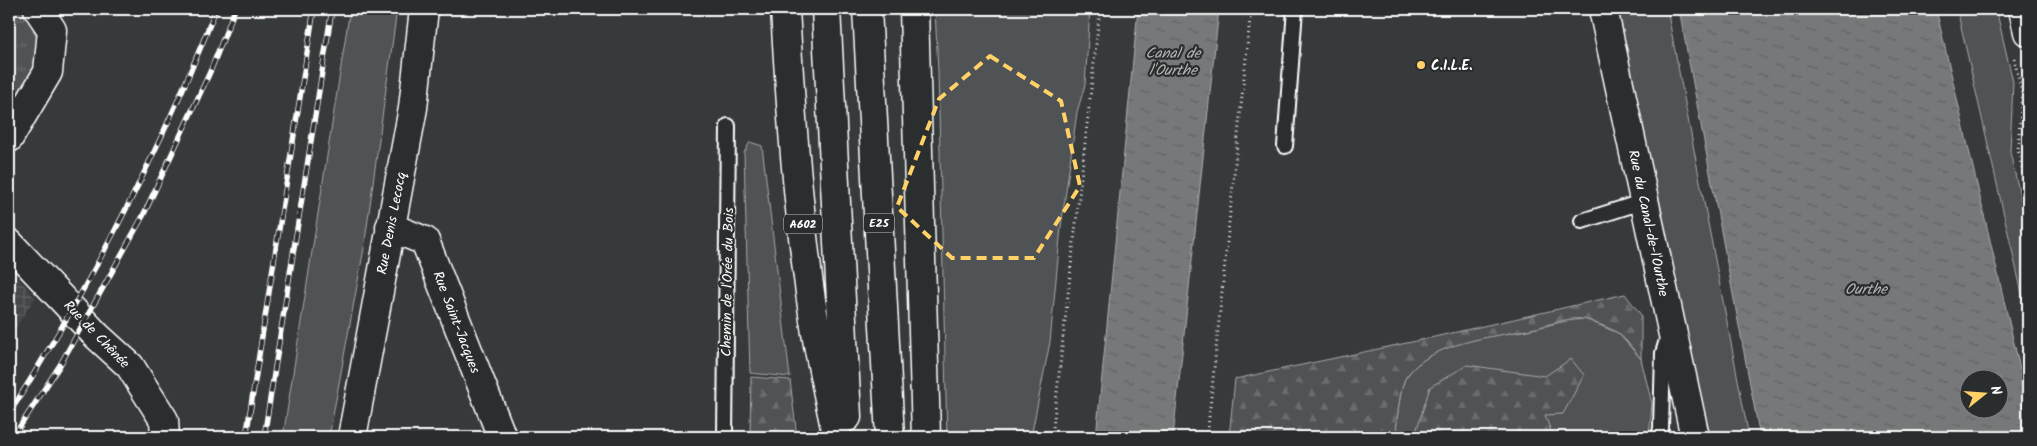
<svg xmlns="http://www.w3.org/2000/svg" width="2037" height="446" font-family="Kalam,sans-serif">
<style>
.industrial{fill:url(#industrial-grid)}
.green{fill:#505354;stroke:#a8a9aa}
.forest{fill:url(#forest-firs);stroke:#a8a9aa}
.park{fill:url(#park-tufts);stroke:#a8a9aa}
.water{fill:url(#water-ripples);stroke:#adaeaf;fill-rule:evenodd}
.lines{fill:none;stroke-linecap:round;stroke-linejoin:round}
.service-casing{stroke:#fff;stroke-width:18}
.minor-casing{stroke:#fff;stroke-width:31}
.primary-casing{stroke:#fff;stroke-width:31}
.motorway-casing{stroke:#fff;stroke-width:31}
.path{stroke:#fff;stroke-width:3;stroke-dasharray:1 4;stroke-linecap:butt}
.service{stroke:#2a2d2e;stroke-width:14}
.minor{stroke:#2a2d2e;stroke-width:28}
.primary{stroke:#2a2d2e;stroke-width:28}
.motorway{stroke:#2a2d2e;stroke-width:28}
.rail-casing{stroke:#fff;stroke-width:5.5}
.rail{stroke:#2a2d2e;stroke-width:4;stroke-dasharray:11;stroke-linecap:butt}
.marked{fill:none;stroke:#ffd166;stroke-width:4;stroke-dasharray:10 6;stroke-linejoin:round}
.poi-dot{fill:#ffd166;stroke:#2a2d2e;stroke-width:2}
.labels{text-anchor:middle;stroke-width:4.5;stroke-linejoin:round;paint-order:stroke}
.shield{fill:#2a2d2e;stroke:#bfc0c0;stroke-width:1}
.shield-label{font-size:12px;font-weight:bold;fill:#fff}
.poi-label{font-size:14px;font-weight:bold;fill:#fff;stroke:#2a2d2e;text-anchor:start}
.street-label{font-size:14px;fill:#fff;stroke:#2a2d2e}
.water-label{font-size:15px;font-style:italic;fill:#b4b5b5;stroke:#2a2d2e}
</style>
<defs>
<pattern id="industrial-grid" width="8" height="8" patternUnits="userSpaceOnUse" patternTransform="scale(1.25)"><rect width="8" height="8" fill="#444748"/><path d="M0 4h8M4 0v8" fill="none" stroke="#606363"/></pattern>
<pattern id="forest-firs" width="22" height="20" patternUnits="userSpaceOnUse" patternTransform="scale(1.25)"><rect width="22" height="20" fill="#505354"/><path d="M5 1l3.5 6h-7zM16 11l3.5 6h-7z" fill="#6a6d6e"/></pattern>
<pattern id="park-tufts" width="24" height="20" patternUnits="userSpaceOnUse" patternTransform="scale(1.25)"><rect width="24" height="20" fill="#505354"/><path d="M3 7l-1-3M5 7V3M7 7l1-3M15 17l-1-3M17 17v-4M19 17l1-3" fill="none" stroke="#6a6d6e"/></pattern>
<pattern id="water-ripples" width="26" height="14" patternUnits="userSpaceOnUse" patternTransform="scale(1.25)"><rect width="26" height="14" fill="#767879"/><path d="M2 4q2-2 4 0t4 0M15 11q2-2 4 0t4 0" fill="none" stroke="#616262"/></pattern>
</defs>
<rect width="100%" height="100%" fill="#373a3b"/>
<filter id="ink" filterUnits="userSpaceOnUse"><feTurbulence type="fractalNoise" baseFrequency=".02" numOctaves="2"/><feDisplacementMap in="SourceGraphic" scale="10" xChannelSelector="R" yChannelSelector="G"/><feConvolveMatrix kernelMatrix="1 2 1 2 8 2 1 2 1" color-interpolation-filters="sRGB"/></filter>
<g filter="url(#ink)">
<path class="industrial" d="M 9,267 L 35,298 L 9,338 Z"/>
<path class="green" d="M 350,9 L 397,9 L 364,248 L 329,437 L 283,437 Z
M 935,9 L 1090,9 L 1085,85 L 1077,112 L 1061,227 L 1050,342 L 1031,437 L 947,437 L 938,71 Z
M 1613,9 L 1667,9 L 1749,437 L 1704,437 Z
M 1957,9 L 1996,9 L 2013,82 L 2010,152 L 2028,231 L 2028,320 Z
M 750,142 L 762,146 L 790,377 L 750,373 L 744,153 Z
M 1585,319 L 1618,333 L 1641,359 L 1652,404 L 1649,437 L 1396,437 C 1396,425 1400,386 1406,377 C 1434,339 1490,338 1532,329 C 1550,325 1566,320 1585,319 Z"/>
<path class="forest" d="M 1625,294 L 1641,315 L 1641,359 C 1634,351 1627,340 1618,333 C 1610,328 1596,323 1587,320 C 1569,315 1548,326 1531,329 C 1493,337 1430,342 1406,377 C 1400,386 1396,425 1396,437 L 1229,437 L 1235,379 L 1421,340 Z
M 1571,359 L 1584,375 L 1563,414 L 1545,415 L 1553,437 L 1419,437 L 1416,432 L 1430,387 L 1467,365 L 1545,376 Z
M 751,377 L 790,380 L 797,437 L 750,437 Z"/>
<path class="park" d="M 9,9 L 27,10 L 37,39 L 36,69 L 9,107 Z"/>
<path class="water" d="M 1138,9 L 1219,9 L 1173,437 L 1096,437 Z
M 1679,9 L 1936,9 L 2028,403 L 2028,437 L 1760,437 ZM 1970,378 L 2000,378 L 2000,408 L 1970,408 Z"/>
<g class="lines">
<defs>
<path id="service" d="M 1285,146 L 1295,9
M 1582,221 L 1645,201
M 725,437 L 728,126
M 1659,437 L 1661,428 L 1663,353 L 1668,337"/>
<path id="minor" d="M 1603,9 L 1695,437
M 9,138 L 48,72 L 52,30 L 38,9
M 390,227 L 425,241 L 502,437
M 9,243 L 97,336 L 130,366 L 164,420 L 165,437
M 352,437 L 413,108 L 424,9"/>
<path id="primary" d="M 2023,9 L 2028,32"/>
<path id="motorway" d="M 785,9 C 791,117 799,226 816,333 C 822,368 830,403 837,437
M 826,9 L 847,417
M 867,9 L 890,437
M 914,9 L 926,437"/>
</defs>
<use href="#service" class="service-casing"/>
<use href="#minor" class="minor-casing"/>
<use href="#primary" class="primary-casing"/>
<use href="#motorway" class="motorway-casing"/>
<path class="path" d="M 2014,58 L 2022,93 L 2018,149 L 2028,197
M 1052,437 L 1100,9
M 1207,437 L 1251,9"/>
<use href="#service" class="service"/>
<use href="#minor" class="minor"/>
<use href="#primary" class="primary"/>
<use href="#motorway" class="motorway"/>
<defs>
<path id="rail" d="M 9,414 C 90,286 161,150 216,9
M 13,437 L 60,365 L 143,216 L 210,72 L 235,9
M 246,437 L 314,9
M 264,437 L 332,9"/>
</defs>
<use href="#rail" class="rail-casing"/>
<use href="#rail" class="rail"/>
</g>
</g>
<path class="marked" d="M 990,56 L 1061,101 L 1080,186 L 1034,258 L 952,258 L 897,207 L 939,99 Z"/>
<circle class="poi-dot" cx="1421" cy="65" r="5"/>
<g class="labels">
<g class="shield">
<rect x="864" y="213.5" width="30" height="19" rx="4"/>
<rect x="784" y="214.5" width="38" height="19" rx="4"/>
</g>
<g class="shield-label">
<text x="879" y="227">E25</text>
<text x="803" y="228">A602</text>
</g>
<g class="poi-label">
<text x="1431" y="70">C.I.L.E.</text>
</g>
<g class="street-label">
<text transform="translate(391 223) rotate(-79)" y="5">Rue Denis Lecocq</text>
<text transform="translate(1649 223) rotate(78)" y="5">Rue du Canal-de-l'Ourthe</text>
<text transform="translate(727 282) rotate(-89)" y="5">Chemin de l'Orée du Bois</text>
<text transform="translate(457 322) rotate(69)" y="5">Rue Saint-Jacques</text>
<text transform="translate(97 334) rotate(46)" y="5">Rue de Chênée</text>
</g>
<g class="water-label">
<text x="1173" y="58">Canal de<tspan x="1173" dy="17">l'Ourthe</tspan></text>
<text x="1866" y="294">Ourthe</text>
</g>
</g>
<rect width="2037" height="446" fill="none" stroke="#2a2d2e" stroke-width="30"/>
<rect x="15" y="15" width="2007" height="416" fill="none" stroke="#fff" stroke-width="2" filter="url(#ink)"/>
<g transform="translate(1984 394) rotate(73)"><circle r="24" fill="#2a2d2e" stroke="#7f8182"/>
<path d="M0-4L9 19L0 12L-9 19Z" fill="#ffd166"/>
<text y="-8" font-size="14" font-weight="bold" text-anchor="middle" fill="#ffffff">N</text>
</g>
</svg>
